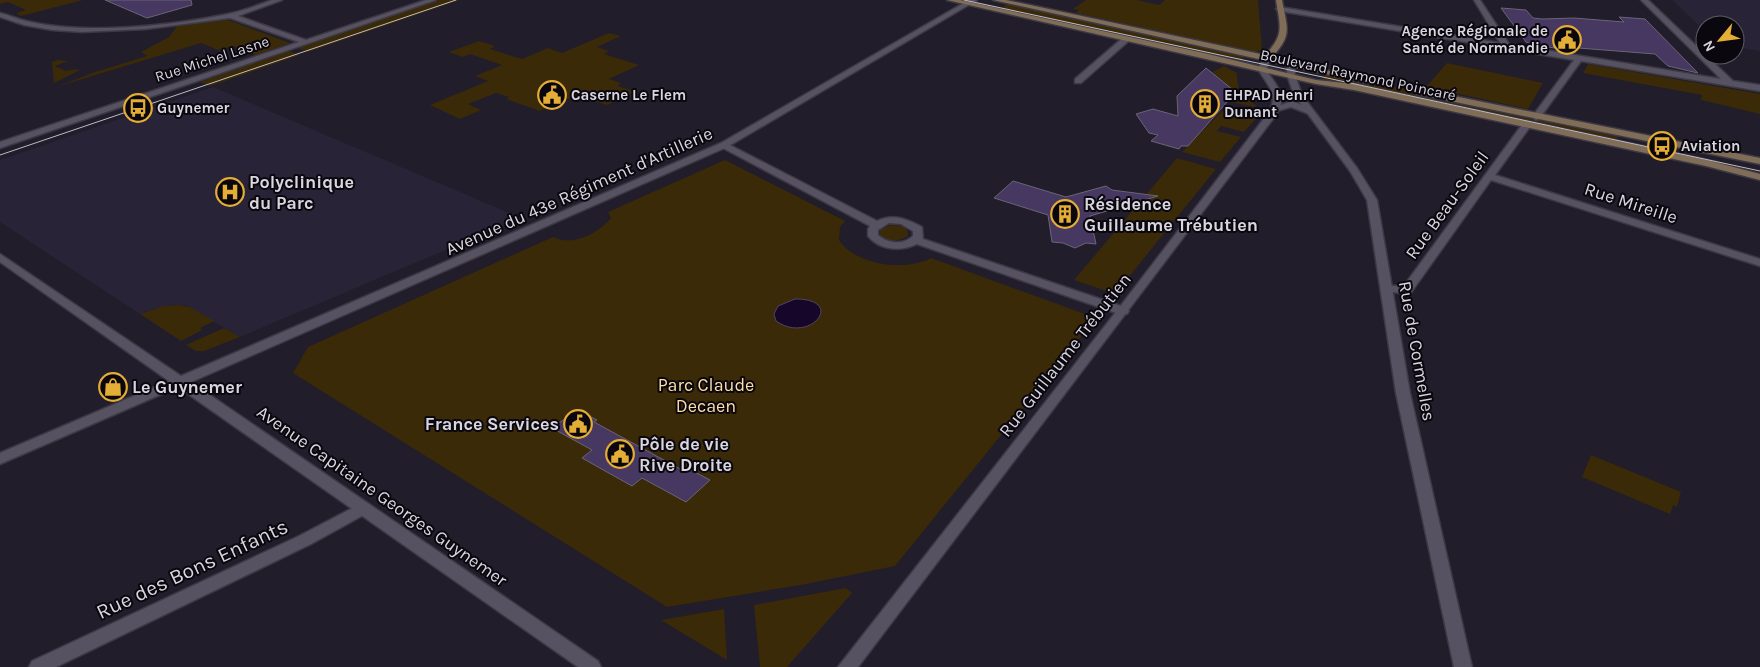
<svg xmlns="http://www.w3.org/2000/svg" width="1760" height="667" font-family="Karla,sans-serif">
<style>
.built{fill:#292337}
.green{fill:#3a2a08}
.water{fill:#16072a;stroke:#504561}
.building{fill:#463860;stroke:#6a6576}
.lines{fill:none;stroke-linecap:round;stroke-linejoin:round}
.minor-casing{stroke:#3c3944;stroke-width:3}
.tertiary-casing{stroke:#3c3944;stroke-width:3}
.secondary-casing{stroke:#3c3944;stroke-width:3}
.minor{fill:#575262;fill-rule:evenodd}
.tertiary{fill:#575262;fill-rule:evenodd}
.secondary{fill:#806d58;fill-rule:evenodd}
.tram{stroke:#bebbc5;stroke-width:1}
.labels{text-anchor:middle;stroke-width:4;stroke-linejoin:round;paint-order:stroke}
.far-poi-label{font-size:15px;font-weight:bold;fill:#d9d6e0;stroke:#0a080e;text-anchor:start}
.far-street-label{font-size:15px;fill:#d9d6e0;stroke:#0a080e}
.poi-label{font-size:18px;font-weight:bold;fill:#d9d6e0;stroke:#0a080e;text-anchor:start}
.street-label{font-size:18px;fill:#d9d6e0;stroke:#0a080e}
.park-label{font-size:18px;fill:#fddea6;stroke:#0a080e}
.near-street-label{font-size:21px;fill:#d9d6e0;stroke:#0a080e}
</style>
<rect width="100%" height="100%" fill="#211d2b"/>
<path class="built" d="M 1672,0 L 1760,0 L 1760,51 L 1735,47 L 1735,25 L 1705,25 L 1705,31 Z
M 213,87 L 521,218 L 240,337 L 185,305 L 163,306 L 140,314 L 0,222 L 0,160 Z"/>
<path class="green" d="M 0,0 L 83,0 L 21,16 L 16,13 L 26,10 L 8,2 L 0,4 Z
M 439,0 L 460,0 L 308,52 L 297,48 Z
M 1086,0 L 1137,0 L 1159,5 L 1165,0 L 1258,0 L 1262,50 L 1255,52 L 1076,13 L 1079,10 L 1073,9 Z
M 1007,4 L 1217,51 L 1245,55 L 1239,63 L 998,10 Z
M 228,20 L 290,43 L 256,55 L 233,46 L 218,50 L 201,43 L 56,87 L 95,72 L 147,56 L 141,52 L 169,37 L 178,25 Z
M 609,33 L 621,36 L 597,47 L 609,51 L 604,54 L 639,65 L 609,79 L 621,83 L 618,86 L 636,92 L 607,105 L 576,95 L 540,111 L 506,99 L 509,97 L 496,93 L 468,104 L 481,110 L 460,119 L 430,105 L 488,81 L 475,76 L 502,65 L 470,54 L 463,57 L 449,52 L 479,41 L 495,46 L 490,49 L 522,59 L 548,48 L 562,53 Z
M 289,51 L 300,55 L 210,86 L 200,82 Z
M 58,60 L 68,61 L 55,66 L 66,71 L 76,69 L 80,70 L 54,83 L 52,62 Z
M 1447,63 L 1543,83 L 1528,109 L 1426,87 Z
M 1588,64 L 1760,94 L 1760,114 L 1701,100 L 1702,95 L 1583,73 Z
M 1224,66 L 1237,73 C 1238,93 1241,95 1257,106 L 1254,107 L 1227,101 L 1225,83 L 1212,72 Z
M 1327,72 L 1522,115 L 1618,133 L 1617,142 L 1349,84 L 1322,80 Z
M 1227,106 L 1261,113 L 1244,132 L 1221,126 L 1217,131 L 1241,137 L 1220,162 L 1182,152 Z
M 1177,158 L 1216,169 L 1115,294 L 1074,280 Z
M 725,160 L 845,221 L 840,227 L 839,240 C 855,265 905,272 931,258 L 1096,318 L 895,566 L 806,584 L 667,607 L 293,373 L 308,347 L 553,237 C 572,247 599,233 611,218 L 608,212 Z
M 890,225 L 903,226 L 907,229 L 908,236 C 899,242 887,242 880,234 L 880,230 Z
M 180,305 L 190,307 L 214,321 L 200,328 L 202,330 L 181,341 L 140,314 L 163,306 Z
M 224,328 L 240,337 L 204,351 L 196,351 L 186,345 Z
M 1591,455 L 1681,492 L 1677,507 L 1673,505 L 1670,514 L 1582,477 Z
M 846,588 L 852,593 L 787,667 L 760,667 L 754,605 Z
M 724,609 L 727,660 L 661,620 Z"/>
<path class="water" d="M 795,299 C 847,299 810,345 776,321 L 774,314 L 778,306 Z"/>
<path class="building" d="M 105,0 L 191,0 L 192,5 L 147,18 Z
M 1501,8 L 1526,10 L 1533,18 L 1542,19 L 1574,18 L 1624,22 L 1619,17 L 1645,19 L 1698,73 L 1668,66 L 1655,54 L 1553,46 L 1555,48 L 1533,45 L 1526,42 Z
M 1206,68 L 1232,89 L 1228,101 L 1188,146 L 1181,146 L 1179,149 L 1151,141 L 1158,135 L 1149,133 L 1136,114 L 1153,109 L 1178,116 L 1177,96 Z
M 1013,181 L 1066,197 L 1106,186 L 1112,190 L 1158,196 L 1090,216 L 1096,244 L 1086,243 L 1075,248 L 1063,243 L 1052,242 L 1048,215 L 994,198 Z
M 577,410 L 597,420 L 594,422 L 684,471 L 687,468 L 710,480 L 686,502 L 642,478 L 632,486 L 582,458 L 592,450 L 552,428 Z"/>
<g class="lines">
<defs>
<path id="minor" d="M 272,0 L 282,0 L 238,16 L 306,40 L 426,0 L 436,0 L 0,148 L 0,142 L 299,42 L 230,18 L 146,29 L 82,32 L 52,30 L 24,25 L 0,17 L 0,13 C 9,15 17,19 26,21 C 84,35 170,26 228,14 C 243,11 258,5 272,0 Z
M 1474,0 L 1480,0 L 1509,44 L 1721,79 L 1641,0 L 1648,0 L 1733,81 L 1760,85 L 1760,91 L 1581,61 L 1539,119 L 1536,120 L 1532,117 L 1574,60 L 1280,11 L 1276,9 L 1280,7 L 1500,43 Z
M 1125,36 L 1132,38 L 1081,83 L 1075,83 L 1075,79 Z
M 1292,101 L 1312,109 L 1313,111 L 1309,114 L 1291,107 L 1277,111 L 1273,108 Z
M 1527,121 L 1532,124 L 1495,175 L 1760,259 L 1760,266 L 1491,180 L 1410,294 L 1383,291 L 1381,289 L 1387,285 L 1403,287 L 1524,122 Z
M 724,142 L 877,221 C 893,213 907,219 922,227 L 923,239 L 1127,308 L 1129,311 L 1127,314 L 1119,314 L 917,244 C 901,252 879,250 868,236 L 868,229 L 870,226 L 721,147 L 719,145 ZM 889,223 L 901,224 L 913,231 L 913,236 C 903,245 889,244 878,235 L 878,230 Z
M 364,502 L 369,504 L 372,508 L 369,512 L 311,544 L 56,667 L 29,667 L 32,661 L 299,536 Z"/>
<path id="tertiary" d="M 969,0 L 977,0 L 727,147 L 191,382 L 598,661 L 601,667 L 578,667 L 178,387 L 0,464 L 0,453 L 169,381 L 0,262 L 0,254 L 181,376 L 721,143 Z
M 1264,56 L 1271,58 L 1266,69 C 1276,87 1289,94 1276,115 L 858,667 L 838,667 L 1119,308 L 1269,112 C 1279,93 1267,85 1258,69 Z
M 1287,61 L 1294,63 L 1295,75 L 1302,95 L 1357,168 L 1377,200 L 1410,393 L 1472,667 L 1454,667 L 1396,393 L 1367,200 L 1350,171 L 1294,95 L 1287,75 Z"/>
<path id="secondary" d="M 947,0 L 960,0 L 1204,53 L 1316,80 L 1354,84 L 1707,160 L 1760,174 L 1760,180 L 1706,166 L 1354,90 L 1316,84 Z
M 993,0 L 1006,0 L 1265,55 C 1285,34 1280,27 1276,0 L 1282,0 C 1287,28 1293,35 1272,57 L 1375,82 L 1371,84 Z
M 1419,89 L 1760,158 L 1760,164 L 1416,94 L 1415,92 Z"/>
</defs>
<use href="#minor" class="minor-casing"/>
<use href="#tertiary" class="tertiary-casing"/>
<use href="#secondary" class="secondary-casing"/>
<use href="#minor" class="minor"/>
<use href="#tertiary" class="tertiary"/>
<use href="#secondary" class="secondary"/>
<path class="tram" d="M 964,0 L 1760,171
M 0,155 L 456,0"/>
</g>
<defs>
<symbol id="civic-ring" viewBox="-11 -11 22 22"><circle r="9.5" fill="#0a080e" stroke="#e4ad35" stroke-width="1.5"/><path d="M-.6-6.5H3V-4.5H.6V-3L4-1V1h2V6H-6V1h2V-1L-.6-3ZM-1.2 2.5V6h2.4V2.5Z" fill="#e4ad35"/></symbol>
<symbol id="building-ring" viewBox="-11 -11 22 22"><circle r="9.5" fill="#0a080e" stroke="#e4ad35" stroke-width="1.5"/><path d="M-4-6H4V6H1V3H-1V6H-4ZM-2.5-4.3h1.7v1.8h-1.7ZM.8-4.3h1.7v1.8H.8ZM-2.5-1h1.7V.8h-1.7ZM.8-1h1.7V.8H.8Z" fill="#e4ad35"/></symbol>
<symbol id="bus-ring" viewBox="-11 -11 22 22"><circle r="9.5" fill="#0a080e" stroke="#e4ad35" stroke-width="1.5"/><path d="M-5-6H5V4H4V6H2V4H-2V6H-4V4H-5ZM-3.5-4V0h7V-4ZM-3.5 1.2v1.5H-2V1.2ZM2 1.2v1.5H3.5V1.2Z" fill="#e4ad35"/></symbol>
<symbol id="hospital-ring" viewBox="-11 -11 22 22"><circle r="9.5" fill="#0a080e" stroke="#e4ad35" stroke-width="1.5"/><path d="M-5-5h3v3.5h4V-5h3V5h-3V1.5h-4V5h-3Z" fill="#e4ad35"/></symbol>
<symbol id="shop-ring" viewBox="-11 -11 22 22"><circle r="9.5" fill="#0a080e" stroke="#e4ad35" stroke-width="1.5"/><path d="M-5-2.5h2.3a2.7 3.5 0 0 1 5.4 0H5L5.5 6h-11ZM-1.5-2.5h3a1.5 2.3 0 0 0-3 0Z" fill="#e4ad35"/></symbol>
</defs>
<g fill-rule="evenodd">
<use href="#civic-ring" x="1551" y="24" width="32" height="32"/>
<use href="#civic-ring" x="536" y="79" width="32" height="32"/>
<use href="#building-ring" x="1189" y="88" width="32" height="32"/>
<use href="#bus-ring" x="122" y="92" width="32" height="32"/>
<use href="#bus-ring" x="1646" y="130" width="32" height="32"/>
<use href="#hospital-ring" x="214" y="176" width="32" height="32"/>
<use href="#building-ring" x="1049" y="198" width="32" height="32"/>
<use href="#shop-ring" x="97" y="371" width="32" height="32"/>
<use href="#civic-ring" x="562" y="408" width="32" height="32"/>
<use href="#civic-ring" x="604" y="438" width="32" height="32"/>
</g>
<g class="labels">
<g class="far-poi-label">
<text x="1548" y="36" text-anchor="end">Agence Régionale de<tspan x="1548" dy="17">Santé de Normandie</tspan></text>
<text x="571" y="100">Caserne Le Flem</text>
<text x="1224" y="100">EHPAD Henri<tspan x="1224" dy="17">Dunant</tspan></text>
<text x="157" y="113">Guynemer</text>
<text x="1681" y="151">Aviation</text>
</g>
<g class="far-street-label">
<text transform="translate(212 59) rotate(-18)" y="5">Rue Michel Lasne</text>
<text transform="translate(1358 75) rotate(12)" y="5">Boulevard Raymond Poincaré</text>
</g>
<g class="poi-label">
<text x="249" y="188">Polyclinique<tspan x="249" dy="21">du Parc</tspan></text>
<text x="1084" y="210">Résidence<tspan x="1084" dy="21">Guillaume Trébutien</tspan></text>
<text x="132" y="393">Le Guynemer</text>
<text x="559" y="430" text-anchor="end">France Services</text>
<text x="639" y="450">Pôle de vie<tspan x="639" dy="21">Rive Droite</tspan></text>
</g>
<g class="street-label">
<text transform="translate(579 191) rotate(-24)" y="6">Avenue du 43e Régiment d'Artillerie</text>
<text transform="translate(1631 203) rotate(18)" y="6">Rue Mireille</text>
<text transform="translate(1447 205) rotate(-54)" y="6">Rue Beau-Soleil</text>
<text transform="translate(1417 351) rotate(80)" y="6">Rue de Cormelles</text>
<text transform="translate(1065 355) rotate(-52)" y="6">Rue Guillaume Trébutien</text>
<text transform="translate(382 496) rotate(35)" y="6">Avenue Capitaine Georges Guynemer</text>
</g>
<g class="park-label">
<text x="706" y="391">Parc Claude<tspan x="706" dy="21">Decaen</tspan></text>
</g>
<g class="near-street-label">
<text transform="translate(192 569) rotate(-25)" y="7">Rue des Bons Enfants</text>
</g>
</g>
<g transform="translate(1720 40) rotate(241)"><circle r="24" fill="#0a080e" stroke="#5d5a62"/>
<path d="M0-4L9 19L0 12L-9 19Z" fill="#e4ad35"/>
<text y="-8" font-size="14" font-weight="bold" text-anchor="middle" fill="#d9d6e0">N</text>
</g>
</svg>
